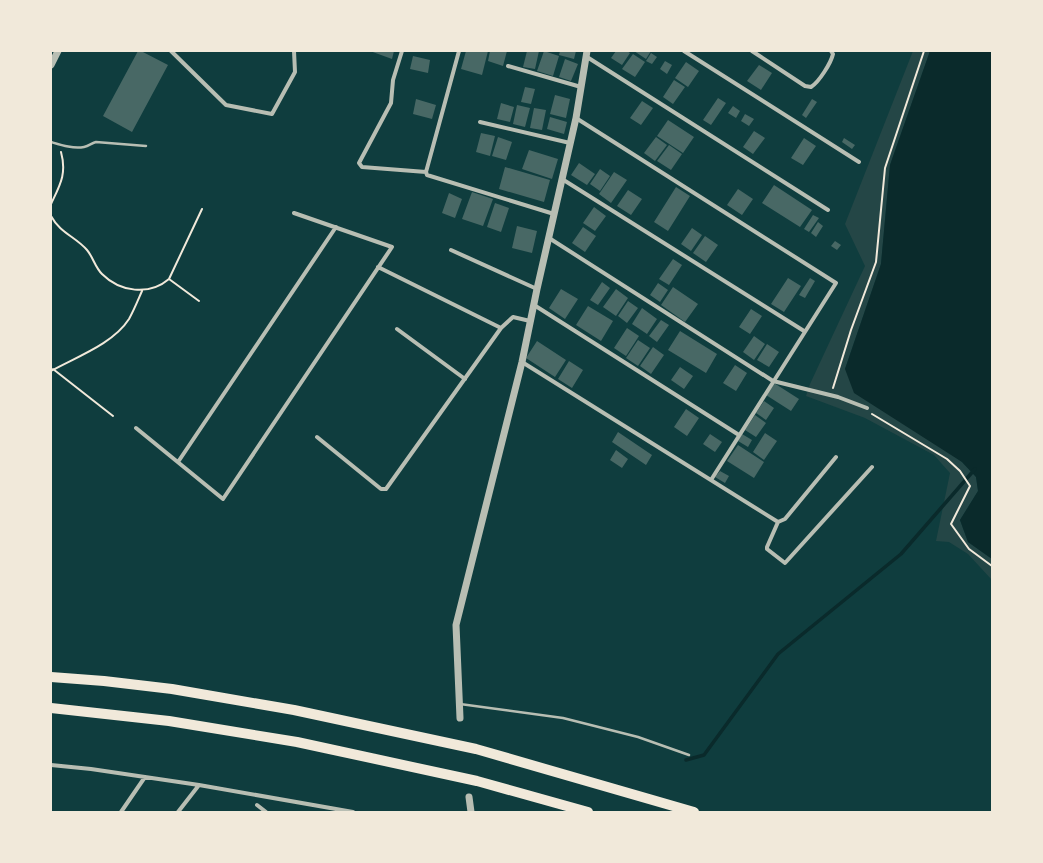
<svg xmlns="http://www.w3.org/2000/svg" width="1043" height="863" font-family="'Titillium Web',sans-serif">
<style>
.green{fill:#244646}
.water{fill:#0a2a2b}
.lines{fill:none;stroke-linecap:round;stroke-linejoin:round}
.stream{stroke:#0a2a2b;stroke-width:3.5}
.building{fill:#486865}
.path{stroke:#f1e9da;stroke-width:2}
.service{stroke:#b8beb3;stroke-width:2.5}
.minor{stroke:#b8beb3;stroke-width:4}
.tertiary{stroke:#b8beb3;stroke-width:7}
.motorway{stroke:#f1e9da;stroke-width:10}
</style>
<rect width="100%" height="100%" fill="#0f3d3e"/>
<path class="green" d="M 913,51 L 930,51 L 890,165 L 881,264 L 845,369 L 962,462 L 976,477 L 978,491 L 960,520 L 968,542 L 992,559 L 992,580 L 968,554 L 949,542 L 936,541 L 950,473 L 934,455 L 865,418 L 806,396 L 810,384 L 865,266 L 845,224 Z"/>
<path class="water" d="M 930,51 L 992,51 L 992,559 L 968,542 L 960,520 L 978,491 L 976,477 L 962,462 L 854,393 L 845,369 L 881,264 L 890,165 Z"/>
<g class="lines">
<path class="stream" d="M 686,760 L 704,755 L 778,654 L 901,554 L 975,469"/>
</g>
<path class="building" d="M 138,51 L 141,51 L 168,65 L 132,132 L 103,116 Z
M 370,51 L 394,51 L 392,59 Z
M 466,51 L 488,51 L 482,75 L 461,69 Z
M 490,51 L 507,51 L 503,66 L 488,61 Z
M 527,51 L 539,51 L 535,69 L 523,67 Z
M 544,51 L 559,56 L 553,76 L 537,71 Z
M 560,51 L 576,51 L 574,59 L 559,55 Z
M 616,51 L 627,51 L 630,53 L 622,65 L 611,58 Z
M 634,51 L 651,51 L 646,59 Z
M 651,53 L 657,57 L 652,64 L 646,61 Z
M 633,54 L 645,62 L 635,77 L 622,69 Z
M 413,56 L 430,60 L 428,73 L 410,69 Z
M 565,59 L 578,64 L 571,81 L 559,77 Z
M 665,61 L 672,65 L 667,74 L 660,69 Z
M 686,62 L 699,71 L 688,87 L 675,78 Z
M 759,65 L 772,73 L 761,90 L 747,81 Z
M 674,80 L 685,87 L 673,104 L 663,97 Z
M 525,87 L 535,89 L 531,104 L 521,102 Z
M 555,95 L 570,99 L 566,118 L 550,114 Z
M 718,98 L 726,103 L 711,125 L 703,120 Z
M 416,99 L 436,105 L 432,119 L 413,114 Z
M 812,99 L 817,102 L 806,118 L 802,115 Z
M 642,101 L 653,108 L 641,125 L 630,118 Z
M 501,103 L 514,107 L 510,122 L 497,119 Z
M 517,105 L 530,108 L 525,127 L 513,124 Z
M 733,106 L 740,111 L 736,118 L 728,113 Z
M 534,108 L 546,110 L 542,130 L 530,128 Z
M 745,114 L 754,119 L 749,126 L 741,121 Z
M 550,117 L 567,122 L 564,134 L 547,129 Z
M 668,120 L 694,137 L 683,153 L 657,136 Z
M 754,131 L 765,138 L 753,154 L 743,147 Z
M 481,133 L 495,136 L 490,156 L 476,152 Z
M 498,137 L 512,142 L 506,160 L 492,156 Z
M 656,137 L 667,145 L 655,161 L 644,153 Z
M 804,138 L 816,146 L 803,165 L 791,158 Z
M 844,138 L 855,145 L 852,149 L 842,142 Z
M 669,145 L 682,154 L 671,170 L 657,161 Z
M 529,150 L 558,159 L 552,179 L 522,169 Z
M 579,163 L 595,174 L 587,185 L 571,175 Z
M 505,167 L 550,180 L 544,202 L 499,189 Z
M 600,169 L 610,176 L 600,191 L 590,184 Z
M 614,172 L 627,180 L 611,203 L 599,194 Z
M 774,185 L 812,210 L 800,227 L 762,203 Z
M 676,187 L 690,196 L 668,231 L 654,222 Z
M 738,189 L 753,199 L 742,215 L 727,205 Z
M 628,190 L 642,199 L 631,215 L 617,206 Z
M 472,192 L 493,199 L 483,226 L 462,219 Z
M 449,193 L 462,199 L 455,218 L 442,213 Z
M 495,203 L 509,208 L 501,232 L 487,227 Z
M 594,207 L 606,216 L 595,231 L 583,223 Z
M 813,215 L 819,218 L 809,232 L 804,229 Z
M 818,222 L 823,226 L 816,237 L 811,233 Z
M 517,226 L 537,231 L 532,253 L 512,248 Z
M 583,227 L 596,236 L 585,252 L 572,243 Z
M 692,228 L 702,235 L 691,251 L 681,244 Z
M 705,236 L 718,245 L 706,262 L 693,253 Z
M 835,241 L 841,245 L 837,250 L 831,246 Z
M 673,259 L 682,265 L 669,285 L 659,279 Z
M 788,278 L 801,286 L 784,312 L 771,304 Z
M 810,278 L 815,281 L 805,298 L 799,295 Z
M 602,282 L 610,288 L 598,305 L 590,300 Z
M 658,283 L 668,290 L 660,302 L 650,295 Z
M 673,287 L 698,304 L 685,322 L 661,305 Z
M 561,289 L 578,299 L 565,319 L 549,308 Z
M 616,289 L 628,298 L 616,316 L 603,307 Z
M 628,301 L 638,308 L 627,323 L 618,316 Z
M 588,306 L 613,321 L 601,341 L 576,325 Z
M 642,308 L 657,319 L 647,334 L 632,324 Z
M 751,309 L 762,316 L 750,334 L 739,327 Z
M 661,320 L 669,325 L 657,342 L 649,336 Z
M 627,328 L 639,336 L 626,356 L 614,348 Z
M 680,331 L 717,354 L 706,373 L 668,350 Z
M 754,336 L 765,344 L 754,360 L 743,352 Z
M 638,340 L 650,348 L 638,366 L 626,358 Z
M 537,341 L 566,360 L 555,377 L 526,358 Z
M 767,344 L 779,352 L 769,367 L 757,360 Z
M 653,347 L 664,355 L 651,374 L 640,366 Z
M 569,361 L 583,370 L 572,388 L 558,379 Z
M 735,365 L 747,373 L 736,391 L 723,383 Z
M 680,367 L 693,376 L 684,389 L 671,380 Z
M 774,383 L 799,399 L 791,411 L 766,395 Z
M 764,401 L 774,408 L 766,420 L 756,413 Z
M 686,409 L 699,418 L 687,436 L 674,427 Z
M 755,415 L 766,423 L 756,437 L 745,430 Z
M 618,432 L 652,455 L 646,465 L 612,442 Z
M 765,433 L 777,441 L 764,460 L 753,452 Z
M 710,434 L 722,442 L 715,452 L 703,444 Z
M 742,434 L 752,440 L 748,447 L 738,441 Z
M 738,445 L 764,462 L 754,478 L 727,461 Z
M 616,450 L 628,459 L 622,468 L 610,460 Z
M 720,471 L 729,476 L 725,483 L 715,477 Z"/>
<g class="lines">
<path class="path" d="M 51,204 C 60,185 67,174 61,152
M 51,216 C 60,233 76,237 87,250 C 93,257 95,267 102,274 C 120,292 149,296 169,279 L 202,209
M 169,279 L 199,301
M 53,369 L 113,416
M 51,371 C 76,357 113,344 129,319 C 134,310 138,300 142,291
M 833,388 L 851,330 L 876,262 L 885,168 L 924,51
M 872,414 L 947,459 L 960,471 L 970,486 L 951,524 L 969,549 L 992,566"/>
<path class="service" d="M 51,142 C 61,145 73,149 84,147 C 89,146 92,143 96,142 L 146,146
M 460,704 L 563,718 L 638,737 L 689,755"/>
<path class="minor" d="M 171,51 L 226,105 L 272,114 L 295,72 L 294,51
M 402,51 L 393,80 L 391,103 L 359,163 L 362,167 L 426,172
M 459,51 L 426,172 L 427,175 L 554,214
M 684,51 L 859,162
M 752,51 L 805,86 L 811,87 C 819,82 831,63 833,54 L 831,51
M 587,57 L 828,210
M 508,66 L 581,87
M 576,118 L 836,283 L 711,480
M 480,122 L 570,143
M 562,179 L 804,331
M 549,238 L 773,381 L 838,397 L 867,408
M 451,250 L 537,289
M 378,267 L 501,328
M 534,305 L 739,435
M 397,329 L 465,379
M 522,362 L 778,522 L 785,519 L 836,457
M 136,428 L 223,499 L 392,247 L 294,213
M 317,437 L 381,489 L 386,489 L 501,328 L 513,317 L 530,321
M 178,462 L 336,227
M 778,522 L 767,547 L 767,549 L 785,563 L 872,467
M 51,765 L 91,769 L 199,785 L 353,812
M 257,805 L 266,812
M 121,812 L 145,777
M 178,812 L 199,785"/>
<path class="tertiary" d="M 51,65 L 58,51
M 460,718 L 456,625 L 522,362 L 537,289 L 576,118 L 587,51
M 469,797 L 471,812"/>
<path class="motorway" d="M 51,677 L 104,681 L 172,689 L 294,710 L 476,749 L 694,812
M 51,708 L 169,721 L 297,742 L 477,781 L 588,812"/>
</g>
<rect width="1043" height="863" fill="none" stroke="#f1e9da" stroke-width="104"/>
</svg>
